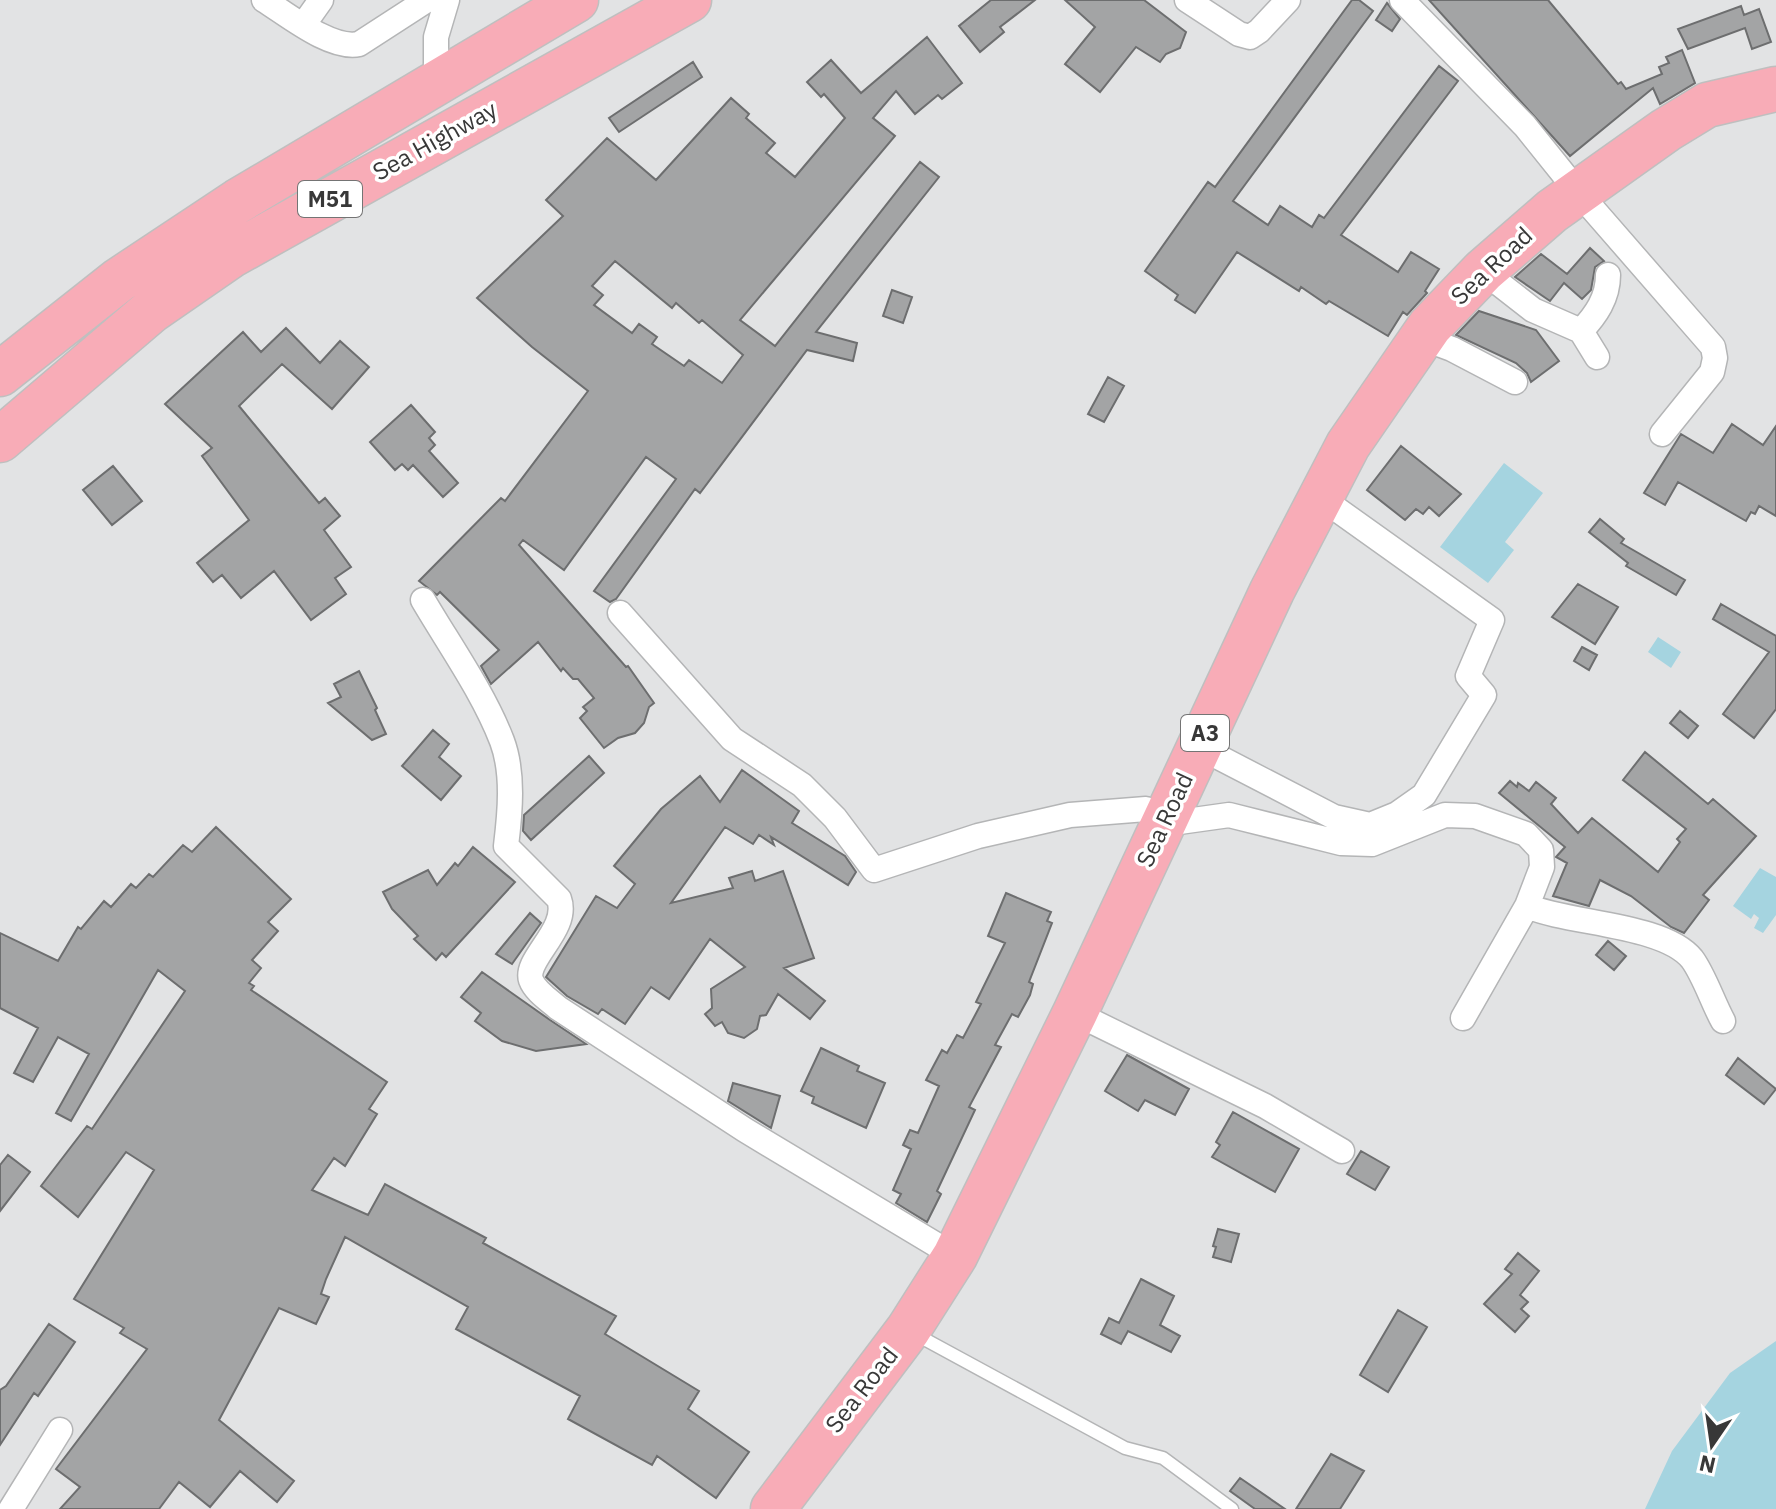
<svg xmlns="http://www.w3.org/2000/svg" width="1776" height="1509" font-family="'IBM Plex Sans',sans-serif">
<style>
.water{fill:#a5d4e0}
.building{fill:#a3a4a5;stroke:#6d6e6f;stroke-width:2;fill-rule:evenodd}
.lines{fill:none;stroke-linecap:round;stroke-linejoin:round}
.lane-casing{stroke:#b4b5b6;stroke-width:15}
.street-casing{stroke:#b4b5b6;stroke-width:27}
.highway-casing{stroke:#bfbfbf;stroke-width:47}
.lane{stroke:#fff;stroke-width:12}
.street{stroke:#fff;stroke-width:24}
.highway{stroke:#f8acb7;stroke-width:44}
.labels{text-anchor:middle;stroke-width:7;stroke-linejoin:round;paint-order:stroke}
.shield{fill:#fff;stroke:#747474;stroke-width:2}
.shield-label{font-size:22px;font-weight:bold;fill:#383838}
.street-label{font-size:24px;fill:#383838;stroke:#fff}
</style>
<rect width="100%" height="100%" fill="#e2e3e4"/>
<path class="water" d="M 1504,463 L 1543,493 L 1505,542 L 1514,550 L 1488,583 L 1440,547 Z
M 1658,637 L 1681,652 L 1671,668 L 1648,652 Z
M 1760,868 L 1776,877 L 1776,915 L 1763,933 L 1754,928 L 1759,918 L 1754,914 L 1751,919 L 1733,906 Z
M 1776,1341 L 1776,1509 L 1645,1509 L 1672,1451 L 1730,1373 Z"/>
<path class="building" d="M 991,0 L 1035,0 L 1000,27 L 1004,32 L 980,52 L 959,26 Z
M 1065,0 L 1144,0 L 1186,32 L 1180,48 L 1166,54 L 1160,62 L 1136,47 L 1100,92 L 1065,64 L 1095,27 Z
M 1352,0 L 1359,0 L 1373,11 L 1233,201 L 1268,225 L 1280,206 L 1312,227 L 1319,215 L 1324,218 L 1439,66 L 1458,81 L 1341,235 L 1398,272 L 1411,252 L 1439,269 L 1425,291 L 1427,293 L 1407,315 L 1403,312 L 1388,336 L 1329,301 L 1326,304 L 1301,287 L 1299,291 L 1237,252 L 1195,313 L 1175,300 L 1178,295 L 1145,271 L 1208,182 L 1215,187 Z
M 1429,0 L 1548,0 L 1618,84 L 1621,82 L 1626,89 L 1662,74 L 1659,67 L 1669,63 L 1666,57 L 1682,50 L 1695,83 L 1660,104 L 1653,88 L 1570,156 Z
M 1387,3 L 1400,19 L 1392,31 L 1376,20 Z
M 1741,6 L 1744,15 L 1759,9 L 1771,42 L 1752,49 L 1745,28 L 1688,49 L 1678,29 Z
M 927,37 L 962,83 L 942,99 L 938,95 L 915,114 L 896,91 L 873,118 L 895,136 L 740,320 L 775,346 L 920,162 L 939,177 L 816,332 L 857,343 L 853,361 L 807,350 L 700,493 L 695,489 L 616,599 L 610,602 L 594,591 L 676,479 L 646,457 L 564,570 L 523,540 L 519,545 L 626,667 L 628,666 L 654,703 L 649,707 L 644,723 L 635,733 L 618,738 L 604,748 L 580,718 L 587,711 L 583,707 L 594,698 L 578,679 L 573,679 L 563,668 L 561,671 L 538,642 L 491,684 L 481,666 L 499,650 L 440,592 L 437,595 L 419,581 L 501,498 L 505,501 L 588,391 L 532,347 L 477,298 L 563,216 L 546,200 L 607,138 L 656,180 L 731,98 L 749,114 L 746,118 L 775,143 L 766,153 L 795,177 L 845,118 L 824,94 L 821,97 L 807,82 L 831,60 L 861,93 ZM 615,261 L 672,308 L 676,303 L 699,323 L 702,320 L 743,355 L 722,383 L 689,360 L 684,366 L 652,344 L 657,337 L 639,324 L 632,333 L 594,305 L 603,295 L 592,286 Z
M 693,62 L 702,77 L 619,132 L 609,118 Z
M 1590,248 L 1604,261 L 1595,267 L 1591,290 L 1582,299 L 1564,283 L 1550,301 L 1515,277 L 1541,254 L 1567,274 Z
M 892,290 L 912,297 L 903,323 L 883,316 Z
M 1479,311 L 1536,330 L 1559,361 L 1531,382 L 1527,373 L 1516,363 L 1456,335 Z
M 286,328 L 320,363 L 340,341 L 369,367 L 332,409 L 282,364 L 239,406 L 319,503 L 325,498 L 340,516 L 324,530 L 351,567 L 335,578 L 346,594 L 311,620 L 274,571 L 241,598 L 222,575 L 213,582 L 197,563 L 249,520 L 202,456 L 212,448 L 165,404 L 243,332 L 261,352 Z
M 1108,377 L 1124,386 L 1104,422 L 1088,414 Z
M 411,405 L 435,432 L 429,438 L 435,445 L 429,451 L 458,483 L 443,497 L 413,465 L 408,470 L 402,464 L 395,470 L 370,442 Z
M 1732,424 L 1763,445 L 1776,426 L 1776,516 L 1759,506 L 1755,514 L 1751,512 L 1746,521 L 1678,482 L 1665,505 L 1644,493 L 1681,434 L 1713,453 Z
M 1401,446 L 1461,494 L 1439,516 L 1429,507 L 1423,514 L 1416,509 L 1405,520 L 1367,490 Z
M 113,466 L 142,501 L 112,525 L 83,490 Z
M 1600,519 L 1624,539 L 1621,543 L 1685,580 L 1676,595 L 1626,566 L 1628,563 L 1589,532 Z
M 1578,584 L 1618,607 L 1595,644 L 1552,617 Z
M 1721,604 L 1776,636 L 1776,709 L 1754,738 L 1723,714 L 1769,652 L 1713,619 Z
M 1582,647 L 1597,655 L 1589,670 L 1574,661 Z
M 359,671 L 377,708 L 375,710 L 386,734 L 372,740 L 328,703 L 341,697 L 334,684 Z
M 1680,711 L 1698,726 L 1688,738 L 1670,723 Z
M 433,730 L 449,744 L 439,757 L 461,776 L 441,800 L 402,766 Z
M 1645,752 L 1708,804 L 1713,799 L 1756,836 L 1703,895 L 1709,900 L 1684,933 L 1671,927 L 1631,896 L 1600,880 L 1589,906 L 1553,896 L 1567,863 L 1556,857 L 1565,847 L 1499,793 L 1510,781 L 1517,787 L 1518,783 L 1529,791 L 1536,782 L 1556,798 L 1551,804 L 1578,833 L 1592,818 L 1658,872 L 1680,842 L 1677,839 L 1686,829 L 1623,780 Z
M 589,756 L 604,773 L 531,840 L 523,831 L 524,815 Z
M 742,770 L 799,811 L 792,823 L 845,856 L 856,872 L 848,885 L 771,837 L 774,845 L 759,835 L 753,844 L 725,827 L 671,903 L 733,888 L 729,878 L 752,871 L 755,881 L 783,871 L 814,958 L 784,968 L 825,1001 L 810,1019 L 778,994 L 766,1015 L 760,1016 L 757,1029 L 744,1038 L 728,1033 L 722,1022 L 715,1026 L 705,1014 L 712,1008 L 711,989 L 745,967 L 710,939 L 669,999 L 651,987 L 625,1024 L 602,1009 L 598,1014 L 567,996 L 546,977 L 596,896 L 617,908 L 635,884 L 614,866 L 661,809 L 700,776 L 720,802 Z
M 216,827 L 291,899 L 268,922 L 278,931 L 252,960 L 261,968 L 249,983 L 254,986 L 251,990 L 387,1082 L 369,1109 L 377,1114 L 345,1166 L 334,1158 L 312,1190 L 368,1215 L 385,1184 L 486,1238 L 483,1243 L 616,1316 L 605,1334 L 699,1391 L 688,1409 L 749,1452 L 716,1498 L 657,1456 L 652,1465 L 568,1419 L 580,1396 L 456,1329 L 468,1307 L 345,1237 L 326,1279 L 321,1294 L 329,1297 L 316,1324 L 279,1308 L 219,1420 L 294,1481 L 277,1502 L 240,1471 L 210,1507 L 179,1482 L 159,1509 L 60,1509 L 80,1487 L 56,1469 L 147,1349 L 120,1333 L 124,1328 L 74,1299 L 154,1170 L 126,1152 L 78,1217 L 41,1186 L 87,1126 L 92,1129 L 185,991 L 158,970 L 71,1121 L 56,1113 L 89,1054 L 58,1037 L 33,1082 L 14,1073 L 38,1028 L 0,1008 L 0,933 L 58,961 L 78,927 L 81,929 L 104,901 L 111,907 L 131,884 L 136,888 L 149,874 L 153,877 L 183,845 L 192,852 Z
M 473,847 L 515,882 L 446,957 L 442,953 L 436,960 L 414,939 L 418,936 L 392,909 L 383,892 L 428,870 L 437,885 L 455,863 L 458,866 Z
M 1006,893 L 1051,912 L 1047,921 L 1052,923 L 1029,982 L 1033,984 L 1030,995 L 1018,1017 L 1012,1014 L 995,1045 L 1001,1047 L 969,1107 L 975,1110 L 937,1191 L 941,1194 L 927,1222 L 896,1203 L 901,1194 L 893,1190 L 911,1149 L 903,1145 L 910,1130 L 918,1133 L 939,1086 L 926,1080 L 942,1050 L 947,1053 L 957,1035 L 963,1038 L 981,1004 L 976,1002 L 1005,943 L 988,936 Z
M 530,913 L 541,923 L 512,964 L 496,954 Z
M 1608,941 L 1626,956 L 1614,970 L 1596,955 Z
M 482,972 L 550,1020 L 586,1044 L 536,1051 L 502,1041 L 475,1021 L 481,1013 L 461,997 Z
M 821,1048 L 859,1066 L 857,1071 L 885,1083 L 866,1128 L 812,1103 L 814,1097 L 801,1091 Z
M 1127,1055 L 1189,1089 L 1175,1115 L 1145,1100 L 1138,1111 L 1105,1091 Z
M 1738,1058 L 1776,1089 L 1764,1104 L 1726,1075 Z
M 733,1083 L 780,1096 L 771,1128 L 728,1101 Z
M 1233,1112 L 1299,1149 L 1275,1192 L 1212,1157 L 1220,1145 L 1216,1142 Z
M 1361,1151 L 1389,1167 L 1375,1190 L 1347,1174 Z
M 8,1155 L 30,1172 L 0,1211 L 0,1165 Z
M 1218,1229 L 1239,1234 L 1231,1262 L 1213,1257 L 1216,1247 L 1213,1246 Z
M 1518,1253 L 1539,1271 L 1520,1295 L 1528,1302 L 1521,1309 L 1529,1316 L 1515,1332 L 1484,1304 L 1512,1274 L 1505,1269 Z
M 1141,1279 L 1174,1296 L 1160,1325 L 1180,1336 L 1171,1352 L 1128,1331 L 1121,1344 L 1101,1334 L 1109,1318 L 1119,1323 Z
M 1398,1310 L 1427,1327 L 1388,1392 L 1360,1375 Z
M 49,1324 L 75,1342 L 38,1396 L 34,1393 L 0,1445 L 0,1390 L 6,1386 Z
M 1331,1454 L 1364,1471 L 1340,1509 L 1296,1509 Z
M 1240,1478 L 1285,1509 L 1255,1509 L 1230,1491 Z"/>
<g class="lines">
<defs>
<path id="lane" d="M 915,1334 L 1125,1448 L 1163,1458 L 1232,1509"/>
<path id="street" d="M 264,0 C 288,15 331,50 359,44 L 427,0
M 1187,0 L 1239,34 L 1250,37 L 1259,31 L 1288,0
M 1402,0 L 1525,126 L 1578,192 L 1713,347 L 1715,358 L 1712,372 L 1662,434
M 304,24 L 321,0
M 436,82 L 436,37 L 447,0
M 1483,271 L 1533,310 L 1581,331 L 1597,357
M 1581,331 C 1596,315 1608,298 1608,275
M 1422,338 L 1452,349 L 1515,382
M 423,600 C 450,646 483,692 502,741 C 514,773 510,813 506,846 L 559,899 C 570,929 524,959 531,980 C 535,991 549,1000 558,1008 L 745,1130 L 955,1256
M 620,613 L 732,739 L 802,785 L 835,818 L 874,870 L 978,836 L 1070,815 L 1146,809 L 1165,824 L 1229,815 L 1341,843 L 1372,844 L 1445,815 L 1475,816 L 1526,834 L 1541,850 L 1542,867 L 1527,906 L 1463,1018
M 1199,747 L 1334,817 L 1370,825 L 1397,814 L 1424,795 L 1484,695 L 1468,676 L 1492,620 L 1321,498
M 1527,906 C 1569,924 1664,924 1692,959 C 1704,975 1713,1003 1723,1021
M 1075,1013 L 1265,1106 L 1342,1151
M 11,1509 L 60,1430"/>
<path id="highway" d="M 0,374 L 119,280 L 238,201 L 576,0
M 0,440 L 151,311 L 232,255 L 689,0
M 773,1509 L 908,1330 L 955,1256 L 1075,1013 L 1272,591 L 1348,445 L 1430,326 L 1483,271 L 1552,211 L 1666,130 L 1707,105 L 1776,89"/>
</defs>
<use href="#lane" class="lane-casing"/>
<use href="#street" class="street-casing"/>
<use href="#highway" class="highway-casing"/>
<use href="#lane" class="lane"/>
<use href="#street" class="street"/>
<use href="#highway" class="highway"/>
</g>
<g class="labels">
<g class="shield">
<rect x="298" y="181" width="64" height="36" rx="6"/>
<rect x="1181" y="715" width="48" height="36" rx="6"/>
</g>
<g class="shield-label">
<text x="330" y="207">M51</text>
<text x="1205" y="741">A3</text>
</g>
<g class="street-label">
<text transform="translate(435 141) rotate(-29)" y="8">Sea Highway</text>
<text transform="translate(1492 266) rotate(-43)" y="8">Sea Road</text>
<text transform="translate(1165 820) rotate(-65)" y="8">Sea Road</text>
<text transform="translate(862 1390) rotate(-52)" y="8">Sea Road</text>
</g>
</g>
<g transform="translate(1712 1445) rotate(193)" stroke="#ffffff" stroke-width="6" paint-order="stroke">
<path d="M0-6L14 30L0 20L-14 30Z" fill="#383838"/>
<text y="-12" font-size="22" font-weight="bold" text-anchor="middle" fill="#383838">N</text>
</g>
</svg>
